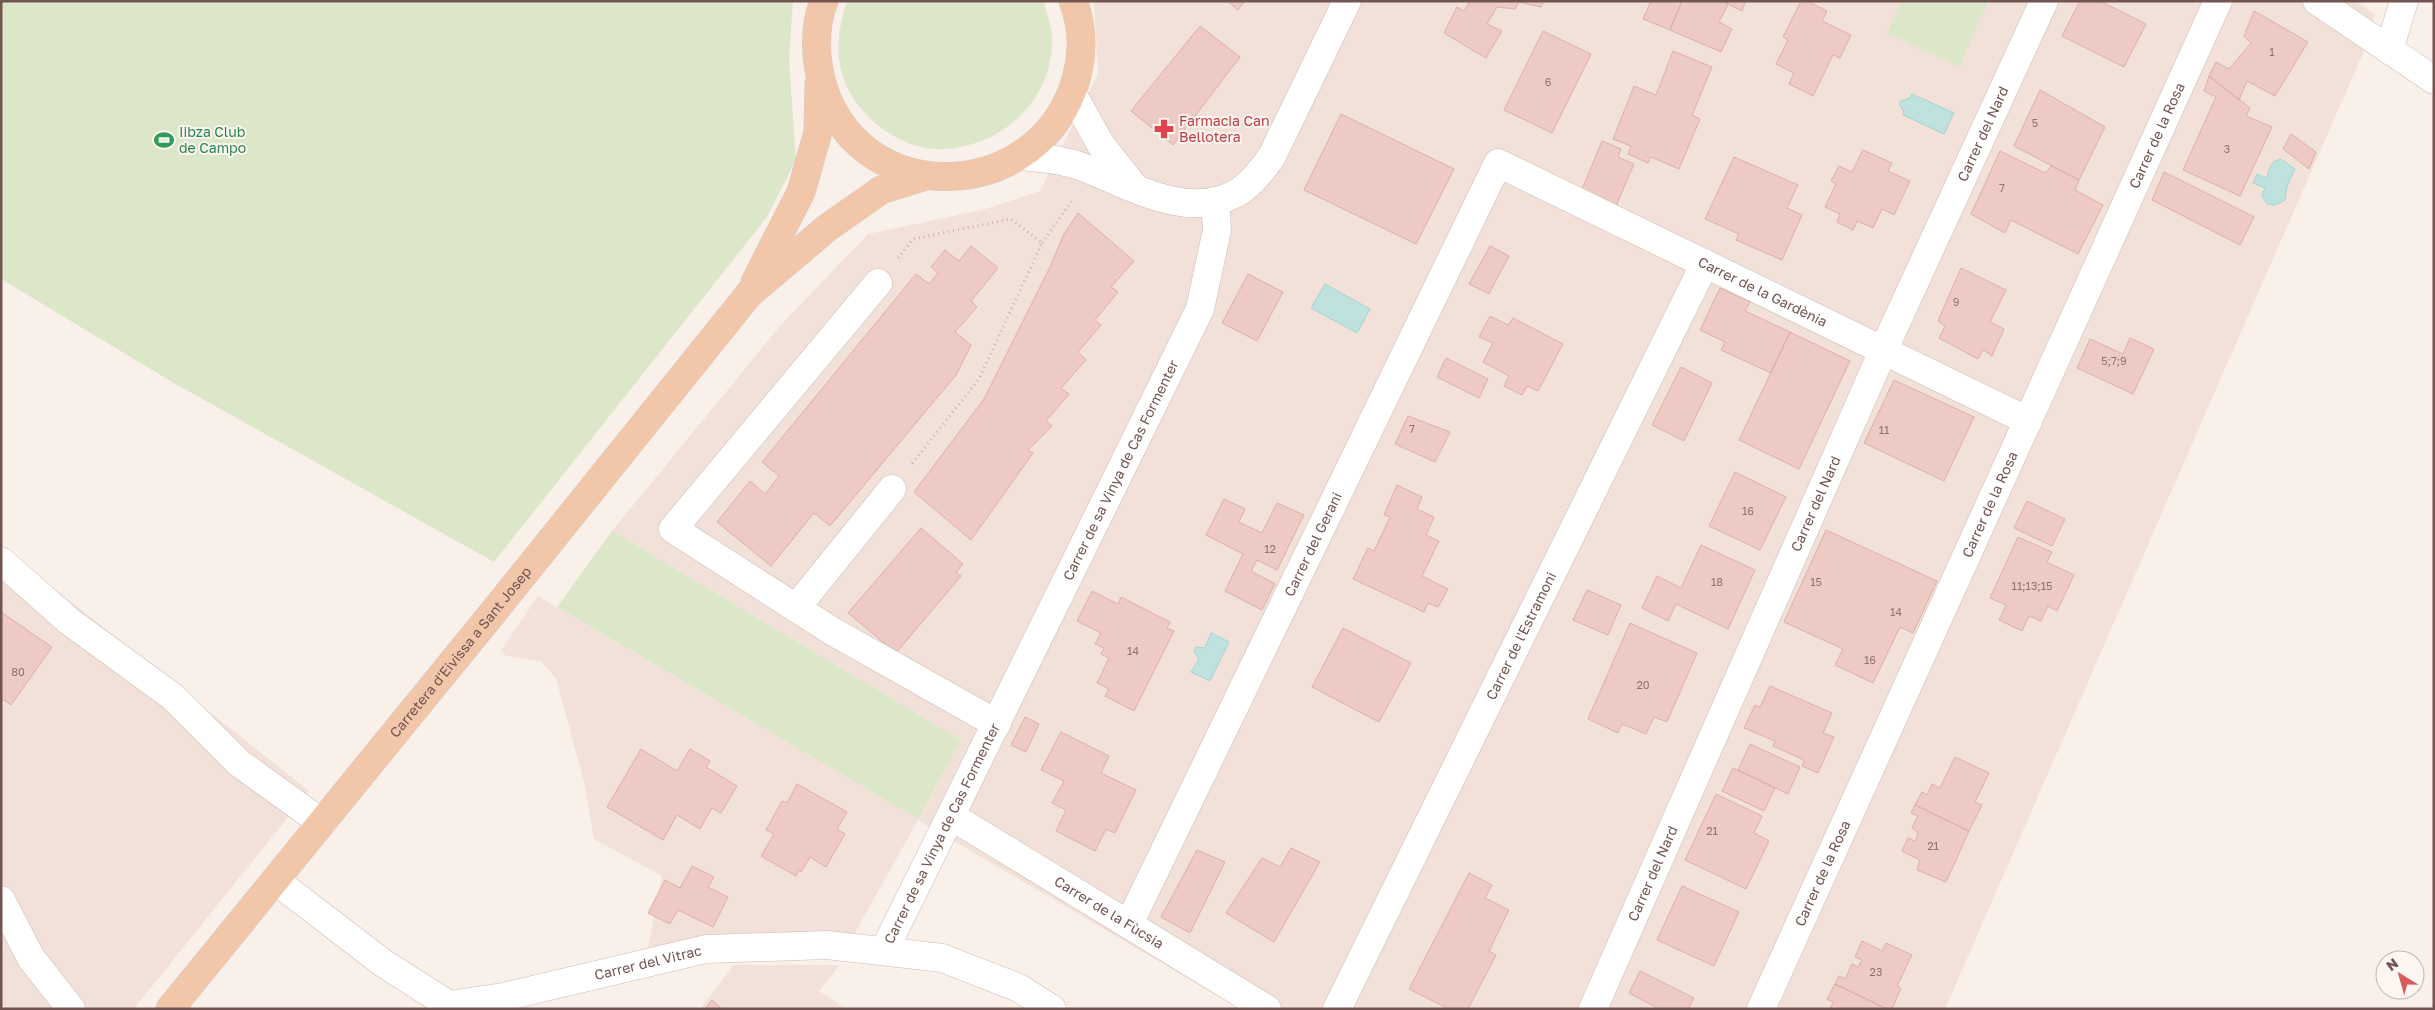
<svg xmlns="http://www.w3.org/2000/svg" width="2435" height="1010" font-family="'Golos Text',sans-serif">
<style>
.residential{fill:#f1e1d9}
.green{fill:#dce7c9}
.water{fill:#c0e2df;stroke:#a7d3d0}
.building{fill:#edcbc4;stroke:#deafa6}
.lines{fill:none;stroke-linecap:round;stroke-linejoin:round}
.minor-casing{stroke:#ceb9b3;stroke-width:29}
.major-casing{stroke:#d5ccca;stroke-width:29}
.path{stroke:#d2aea7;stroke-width:3;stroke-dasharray:1 4;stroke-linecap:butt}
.minor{stroke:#fff;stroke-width:28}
.major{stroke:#f2c6a9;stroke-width:28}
.labels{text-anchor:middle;stroke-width:4;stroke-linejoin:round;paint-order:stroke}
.number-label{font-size:11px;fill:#91726d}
.health-label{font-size:14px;fill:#be3a42;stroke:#fdf5f0;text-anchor:start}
.leisure-label{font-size:14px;fill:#27864d;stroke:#fdf5f0;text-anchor:start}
.street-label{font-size:14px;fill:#725450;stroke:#fdf5f0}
</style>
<rect width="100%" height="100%" fill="#faf0ea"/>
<path class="residential" d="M 1094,1 L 2356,1 L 2375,14 L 2364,51 L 1945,1009 L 1240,1009 L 918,820 L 852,938 L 781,937 L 741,933 L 648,948 L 662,876 L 594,839 L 584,782 L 556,678 L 540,661 L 506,656 L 501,650 L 538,596 L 918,819 L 961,740 L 612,531 L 780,326 L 868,234 L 982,210 L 1040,191 L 1098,74 Z
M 1,546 L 309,791 L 134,1009 L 1,1009 Z
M 734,965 L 840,965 L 819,991 L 847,1009 L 700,1009 Z"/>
<path class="green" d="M 1,1 L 793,1 L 789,58 L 796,160 L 767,217 L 494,562 L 172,382 L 1,279 Z
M 847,1 L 1044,1 C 1046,12 1051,24 1052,35 C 1055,97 1005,146 944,149 C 899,152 847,110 840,65 C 836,42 840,23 847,1 Z
M 1902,1 L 1988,1 L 1959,67 L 1887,33 Z
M 612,531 L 961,740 L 918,819 L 557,607 Z"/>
<path class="water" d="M 1912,94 L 1954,113 L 1944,134 L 1903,115 L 1904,112 L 1900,105 L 1900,101 L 1910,98 Z
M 2281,159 L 2295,169 L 2287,186 L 2285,200 L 2275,205 L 2267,204 L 2262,195 L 2265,188 L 2253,183 L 2257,174 L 2267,178 C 2269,168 2270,162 2281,159 Z
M 1325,284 L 1370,309 L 1357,333 L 1311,308 Z
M 1211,633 L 1229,642 L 1210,681 L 1191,672 L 1199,659 L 1194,651 L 1196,647 L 1205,648 Z"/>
<path class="building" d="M 1227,1 L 1245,1 L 1238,10 Z
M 1470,1 L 1544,1 L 1541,7 L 1519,2 L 1515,9 L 1497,7 L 1487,24 L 1502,31 L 1486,58 L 1444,33 L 1457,7 L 1464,11 Z
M 1651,1 L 1682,1 L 1670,30 L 1643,19 Z
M 1682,1 L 1722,1 L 1728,4 L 1719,22 L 1732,29 L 1721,52 L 1670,30 Z
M 1722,1 L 1746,1 L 1742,11 Z
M 1801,1 L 1807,1 L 1827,11 L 1822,21 L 1851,35 L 1840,58 L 1833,55 L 1813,96 L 1789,84 L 1794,73 L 1776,64 L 1788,40 L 1783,37 Z
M 2080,1 L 2100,1 L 2146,24 L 2124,67 L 2062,36 Z
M 2254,11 L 2308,42 L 2275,96 L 2247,81 L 2239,100 L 2209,76 L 2216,62 L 2229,69 L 2251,43 L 2244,36 Z
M 1200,26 L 1240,57 L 1173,145 L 1131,111 Z
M 1543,31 L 1591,54 L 1552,133 L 1504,110 Z
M 1673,51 L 1712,67 L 1692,115 L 1700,119 L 1679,169 L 1651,157 L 1648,163 L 1628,154 L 1631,146 L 1613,139 L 1634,86 L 1656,95 Z
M 2209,76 L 2250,108 L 2246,116 L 2272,127 L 2240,196 L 2183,170 L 2216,97 L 2204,91 Z
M 2040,90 L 2105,127 L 2079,180 L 2014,146 Z
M 1341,114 L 1454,169 L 1416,244 L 1304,190 Z
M 2291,134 L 2316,152 L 2309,169 L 2283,149 Z
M 1602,141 L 1621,149 L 1618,157 L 1634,164 L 1616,206 L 1581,192 Z
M 1863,150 L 1892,163 L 1888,171 L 1910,181 L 1894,215 L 1882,209 L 1873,228 L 1857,221 L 1853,230 L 1837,222 L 1840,214 L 1825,207 L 1836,184 L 1831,181 L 1839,166 L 1852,172 Z
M 2000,151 L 2045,173 L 2051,166 L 2079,180 L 2075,190 L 2103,205 L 2078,254 L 2011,220 L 2005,233 L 1971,214 Z
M 1734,157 L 1798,185 L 1787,208 L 1802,215 L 1782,260 L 1736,240 L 1739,234 L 1705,219 Z
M 2164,172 L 2254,217 L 2240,245 L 2152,200 Z
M 1078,213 L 1134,261 L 1111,287 L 1118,292 L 1095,320 L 1101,325 L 1078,352 L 1086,360 L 1061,388 L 1069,394 L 1046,421 L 1052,426 L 1028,450 L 1033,453 L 971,540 L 914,492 L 984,399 L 1050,267 L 1064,234 Z
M 971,246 L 998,268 L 971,301 L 977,307 L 955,332 L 971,345 L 956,375 L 830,526 L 814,513 L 771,566 L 717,522 L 750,481 L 765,494 L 779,476 L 762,462 L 916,274 L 929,284 L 938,273 L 931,267 L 945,250 L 959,261 Z
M 1490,246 L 1509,256 L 1489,294 L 1469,284 Z
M 1961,268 L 2006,290 L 1990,322 L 2004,329 L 1992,356 L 1983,350 L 1978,359 L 1939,338 L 1945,326 L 1938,321 Z
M 1248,274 L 1283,292 L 1257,341 L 1222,323 Z
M 1720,288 L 1750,302 L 1745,311 L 1790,332 L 1771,373 L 1721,350 L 1725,342 L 1700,330 Z
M 1490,316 L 1508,325 L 1513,318 L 1563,344 L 1538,391 L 1527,386 L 1522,395 L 1504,386 L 1509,376 L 1483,362 L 1493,343 L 1479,337 Z
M 1790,332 L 1850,361 L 1799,469 L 1739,440 Z
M 2130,338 L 2154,349 L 2133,394 L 2077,368 L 2090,339 L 2123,354 Z
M 1446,358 L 1488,379 L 1479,398 L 1437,377 Z
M 1681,367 L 1712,383 L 1684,441 L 1652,425 Z
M 1894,380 L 1974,417 L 1944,481 L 1864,443 Z
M 1408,416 L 1450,432 L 1435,462 L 1395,444 Z
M 1735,472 L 1786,497 L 1760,550 L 1709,526 Z
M 1397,485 L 1422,497 L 1417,509 L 1434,517 L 1426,535 L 1439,541 L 1422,576 L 1448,589 L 1438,607 L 1428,603 L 1424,612 L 1353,579 L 1368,548 L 1374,551 L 1390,517 L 1384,515 Z
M 1224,499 L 1245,509 L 1239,522 L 1262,533 L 1277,503 L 1304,515 L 1277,570 L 1257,560 L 1251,571 L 1275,584 L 1262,610 L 1225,591 L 1243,554 L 1206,535 Z
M 2027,501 L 2065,519 L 2052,546 L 2014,528 Z
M 921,528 L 963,564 L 956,572 L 961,576 L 896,653 L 848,613 Z
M 1826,530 L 1937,581 L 1913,633 L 1900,627 L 1873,683 L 1835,665 L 1843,649 L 1784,622 Z
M 2018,537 L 2052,552 L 2047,562 L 2074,575 L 2057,611 L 2048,606 L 2041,621 L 2029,616 L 2022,631 L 1999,620 L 2006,605 L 1990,598 Z
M 1701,545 L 1755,570 L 1728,629 L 1676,604 L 1668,621 L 1642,608 L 1657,576 L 1681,588 Z
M 1587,590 L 1621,605 L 1608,635 L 1573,620 Z
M 1092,591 L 1118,604 L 1121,597 L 1170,622 L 1167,628 L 1174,631 L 1134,711 L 1105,696 L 1109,689 L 1097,683 L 1109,658 L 1101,654 L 1104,648 L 1095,644 L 1101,633 L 1077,621 Z
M 1,612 L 52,647 L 11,705 L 1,698 Z
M 1630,623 L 1697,653 L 1667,722 L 1654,717 L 1646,734 L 1622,724 L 1618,733 L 1588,719 Z
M 1343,628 L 1411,663 L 1379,722 L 1312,687 Z
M 1770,686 L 1832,713 L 1823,733 L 1834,737 L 1818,773 L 1802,766 L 1804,760 L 1773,746 L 1775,741 L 1744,728 L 1755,705 L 1760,707 Z
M 1025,717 L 1039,724 L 1026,752 L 1011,745 Z
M 1061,732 L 1109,756 L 1101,773 L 1136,790 L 1115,833 L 1106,829 L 1095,851 L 1056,831 L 1066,810 L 1052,803 L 1064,781 L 1041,770 Z
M 1750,744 L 1800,767 L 1788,794 L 1738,770 Z
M 641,749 L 677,771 L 690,749 L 710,761 L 706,767 L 737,786 L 721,813 L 712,808 L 700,829 L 677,815 L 663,840 L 607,807 Z
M 1955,757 L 1989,773 L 1975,802 L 1982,805 L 1969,831 L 1915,805 L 1922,792 L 1927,795 L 1932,784 L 1940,788 Z
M 1733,768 L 1775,788 L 1764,811 L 1722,791 Z
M 797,784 L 847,812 L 837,829 L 845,834 L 826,867 L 810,857 L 801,872 L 799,870 L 796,876 L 761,856 L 774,834 L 766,830 L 782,801 L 787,803 Z
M 1716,794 L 1762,816 L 1754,833 L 1769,841 L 1746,889 L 1685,860 Z
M 1915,805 L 1969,831 L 1946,882 L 1917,870 L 1920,860 L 1902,851 L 1908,838 L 1915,841 L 1918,833 L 1912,828 L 1918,816 L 1911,813 Z
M 1291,848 L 1320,862 L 1274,942 L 1226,913 L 1262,858 L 1280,867 Z
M 1197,850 L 1225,862 L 1190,933 L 1161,917 Z
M 692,866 L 714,877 L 708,887 L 728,897 L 713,927 L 678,910 L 670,924 L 648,913 L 665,880 L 680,888 Z
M 1469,873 L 1492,885 L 1485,898 L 1509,910 L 1489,951 L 1496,955 L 1468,1009 L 1449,1009 L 1409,989 Z
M 1682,886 L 1739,912 L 1714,966 L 1657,940 Z
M 1862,941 L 1882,951 L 1886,943 L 1912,955 L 1897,986 L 1901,988 L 1892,1009 L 1887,1009 L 1835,984 L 1839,976 L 1845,979 L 1852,964 L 1858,967 L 1862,960 L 1855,957 Z
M 1640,971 L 1694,998 L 1688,1009 L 1659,1009 L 1629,993 Z
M 1835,984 L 1887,1009 L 1830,1009 L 1833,1002 L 1827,999 Z
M 712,1000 L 722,1009 L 705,1009 Z"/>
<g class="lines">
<defs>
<g id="minor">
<path d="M 2317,1 L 2434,80"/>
<path d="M 2389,50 L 2404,1"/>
<path d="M 1072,93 L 1101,145 L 1134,187"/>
<path d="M 1021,156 C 1043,158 1065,160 1085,168 C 1130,185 1186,220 1235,194 C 1251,185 1262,170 1272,156 L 1347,1"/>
<path d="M 878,283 L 673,529 L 832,631 L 997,724"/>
<path d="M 1,561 L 69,621 L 173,697 L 239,763 L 322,823"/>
<path d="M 796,608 L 892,489"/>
<path id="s1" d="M 951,816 L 1267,1009"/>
<path id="s2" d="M 275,880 L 383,963 L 449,1005 L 503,997 L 706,949 L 827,945 L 942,958 L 1019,988 L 1052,1009"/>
<path d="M 1,900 L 31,958 L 71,1009"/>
<path id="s3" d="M 1129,924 L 1498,163 L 2028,421"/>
<path id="s4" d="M 884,951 L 1200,309 L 1217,230 L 1215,201"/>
<path id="s5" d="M 1337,1009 L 1705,263"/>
<path id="s6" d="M 1593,1009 L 1883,351 L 2044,1"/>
<path id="s7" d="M 1761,1009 L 2218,1"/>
</g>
<g id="major">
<path d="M 824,1 C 813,29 815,62 824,90 C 866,212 1041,202 1076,79 C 1083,54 1083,26 1073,1"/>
<path d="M 755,282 L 801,192 L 818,132 L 819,84"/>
<path id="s8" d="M 170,1009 L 495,610 L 749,294 L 827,228 L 881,190 L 926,176"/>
</g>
</defs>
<use href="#minor" class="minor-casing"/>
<use href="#major" class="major-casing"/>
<path class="path" d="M 1042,243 L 1073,199
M 898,258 L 913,239 L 1011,219 L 1042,243 L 979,379 L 911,465"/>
<use href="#minor" class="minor"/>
<use href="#major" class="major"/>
</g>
<defs>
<symbol id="pharmacy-bare" viewBox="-9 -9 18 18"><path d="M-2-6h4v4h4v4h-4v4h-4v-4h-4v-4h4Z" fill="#e0444e" stroke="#fdf5f0" stroke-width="2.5" paint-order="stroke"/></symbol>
<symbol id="stadium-bare" viewBox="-9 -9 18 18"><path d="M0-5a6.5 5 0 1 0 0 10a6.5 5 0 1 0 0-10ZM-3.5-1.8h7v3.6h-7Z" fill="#2e9e5b" stroke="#fdf5f0" stroke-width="2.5" paint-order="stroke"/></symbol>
</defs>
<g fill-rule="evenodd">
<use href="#pharmacy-bare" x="1150" y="115" width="28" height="28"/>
<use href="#stadium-bare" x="150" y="126" width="28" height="28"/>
</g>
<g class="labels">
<g class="number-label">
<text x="2272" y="56">1</text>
<text x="1548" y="86">6</text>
<text x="2035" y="127">5</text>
<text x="2227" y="153">3</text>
<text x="2002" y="192">7</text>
<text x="1956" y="306">9</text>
<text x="2114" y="365">5;7;9</text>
<text x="1412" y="433">7</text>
<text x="1884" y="434">11</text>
<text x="1748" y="515">16</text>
<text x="1270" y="553">12</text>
<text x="1717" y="586">18</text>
<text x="1816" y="586">15</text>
<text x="2032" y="590">11;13;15</text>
<text x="1896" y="616">14</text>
<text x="1133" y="655">14</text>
<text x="1870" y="664">16</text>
<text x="18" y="676">80</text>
<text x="1643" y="689">20</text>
<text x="1712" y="835">21</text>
<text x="1933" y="850">21</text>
<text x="1876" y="976">23</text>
</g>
<g class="health-label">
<text x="1179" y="126">Farmacia Can<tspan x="1179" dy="16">Bellotera</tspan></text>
</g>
<g class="leisure-label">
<text x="179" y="137">Iibza Club<tspan x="179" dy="16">de Campo</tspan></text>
</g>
<g class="street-label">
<text dy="5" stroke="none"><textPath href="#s6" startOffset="958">Carrer del Nard</textPath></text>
<text dy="5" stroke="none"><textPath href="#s7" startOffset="959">Carrer de la Rosa</textPath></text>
<text dy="5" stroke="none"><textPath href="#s3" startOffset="1140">Carrer de la Gardènia</textPath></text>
<text dy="5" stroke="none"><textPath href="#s4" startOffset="536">Carrer de sa Vinya de Cas Formenter</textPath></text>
<text dy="5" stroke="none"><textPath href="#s6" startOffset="552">Carrer del Nard</textPath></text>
<text dy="5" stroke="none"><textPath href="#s7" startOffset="554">Carrer de la Rosa</textPath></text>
<text dy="5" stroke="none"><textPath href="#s3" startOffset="422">Carrer del Gerani</textPath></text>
<text dy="5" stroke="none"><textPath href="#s5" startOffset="416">Carrer de l'Estramoni</textPath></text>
<text dy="5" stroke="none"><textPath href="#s8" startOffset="460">Carretera d'Eivissa a Sant Josep</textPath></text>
<text dy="5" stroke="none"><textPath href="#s4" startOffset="131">Carrer de sa Vinya de Cas Formenter</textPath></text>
<text dy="5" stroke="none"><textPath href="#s6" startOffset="148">Carrer del Nard</textPath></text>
<text dy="5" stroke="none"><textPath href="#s7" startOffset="149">Carrer de la Rosa</textPath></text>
<text dy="5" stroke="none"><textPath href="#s1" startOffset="185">Carrer de la Fùcsia</textPath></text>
<text dy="5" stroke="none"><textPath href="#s2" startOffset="418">Carrer del Vitrac</textPath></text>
</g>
</g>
<rect width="2435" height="1010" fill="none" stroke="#725450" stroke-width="5"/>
<g transform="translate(2400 975) rotate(323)"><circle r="24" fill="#fdf5f0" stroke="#c5b5b0"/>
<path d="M0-4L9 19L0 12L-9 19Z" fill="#d75c5c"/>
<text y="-8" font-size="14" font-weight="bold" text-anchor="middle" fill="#725450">N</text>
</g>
</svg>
